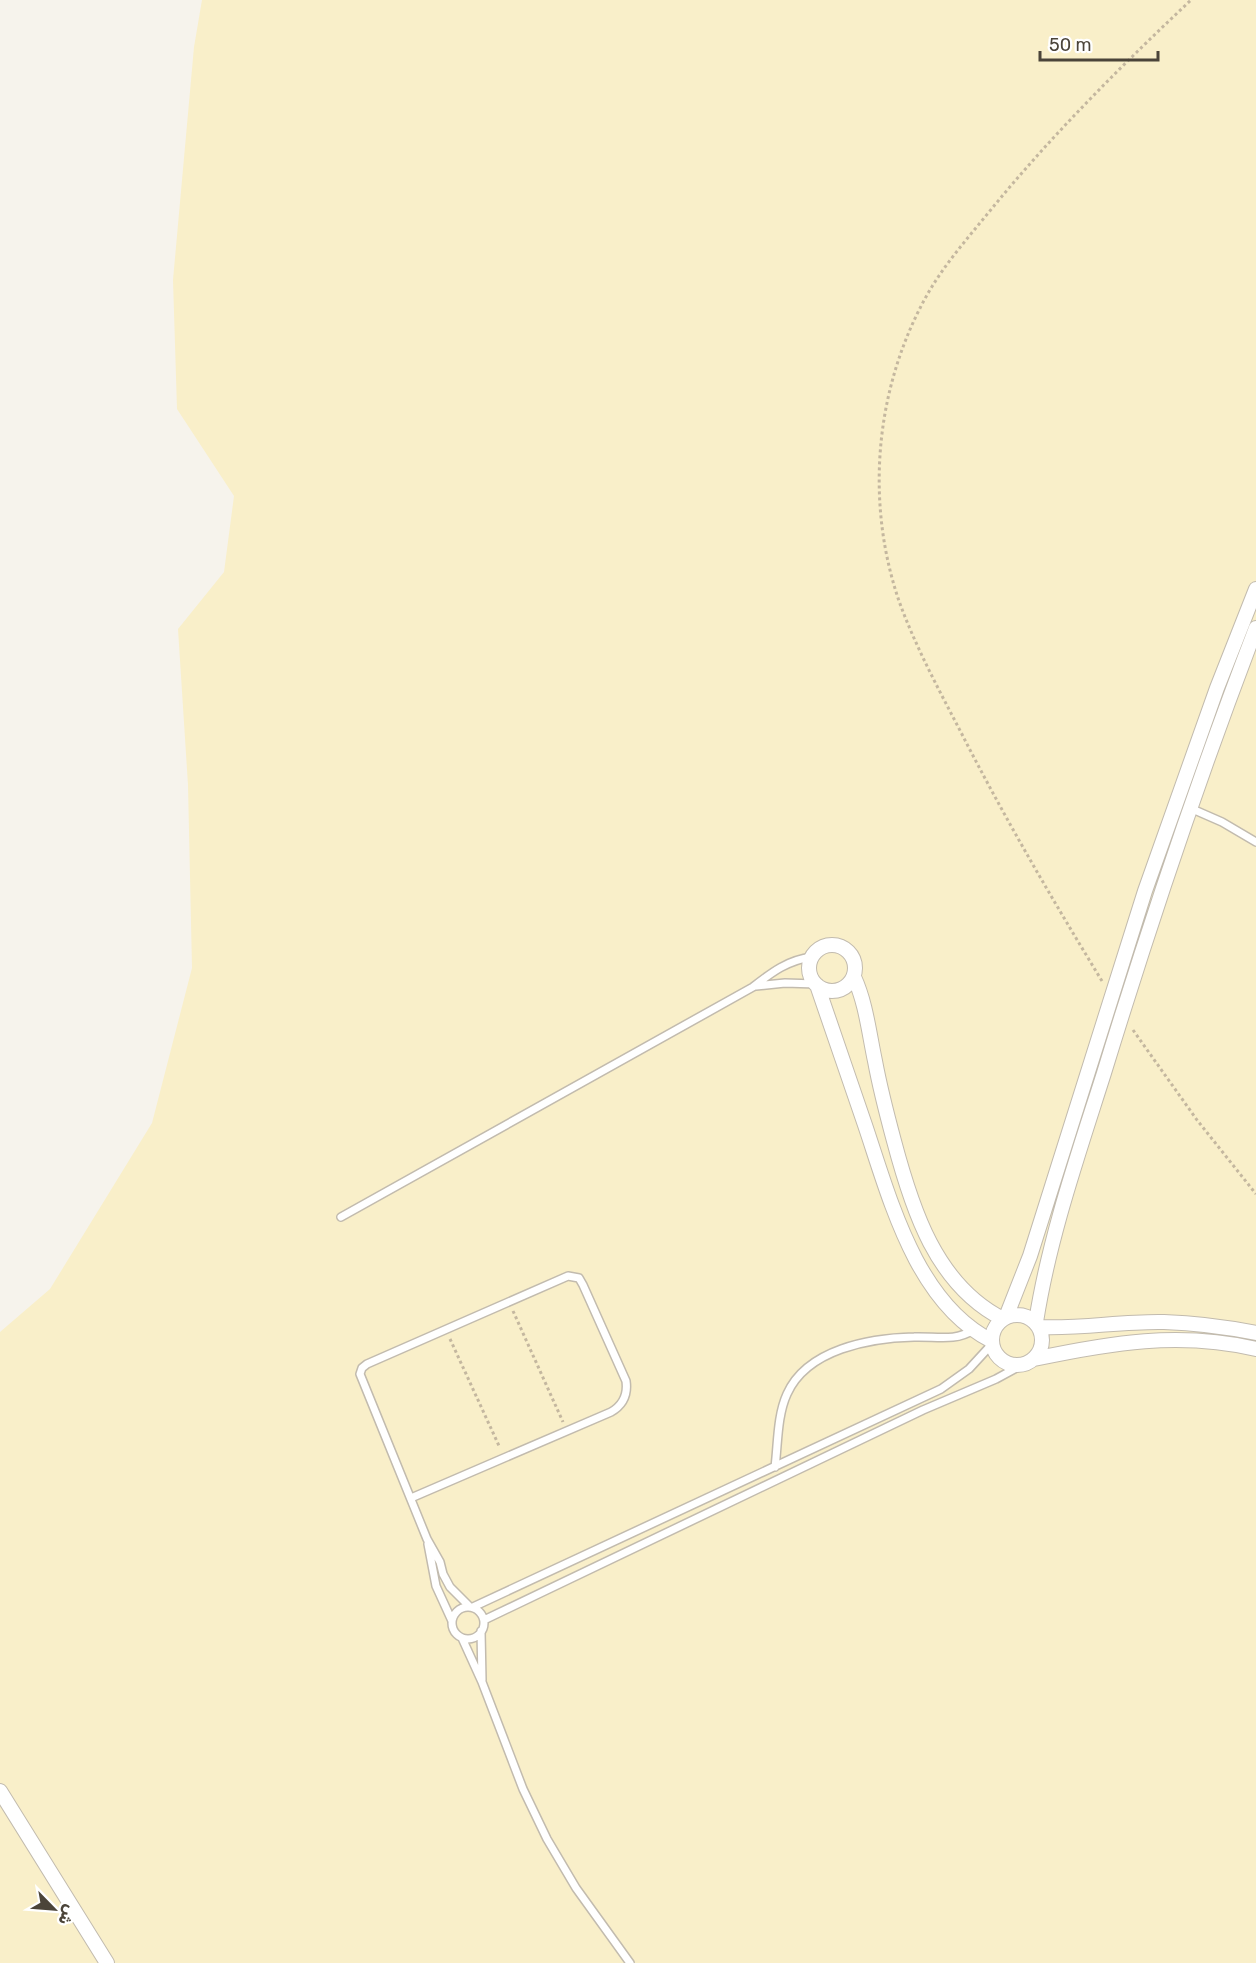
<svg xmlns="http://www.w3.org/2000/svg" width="1256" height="1963" font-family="Rubik,Vazirmatn,sans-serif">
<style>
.sand{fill:#f9efc9}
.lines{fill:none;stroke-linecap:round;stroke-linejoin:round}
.lane-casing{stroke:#c2bbae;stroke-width:10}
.street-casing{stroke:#c2bbae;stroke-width:16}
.path{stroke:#c4b79f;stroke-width:3;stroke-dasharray:3 3;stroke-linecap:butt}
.lane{stroke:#fff;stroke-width:7}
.street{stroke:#fff;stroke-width:14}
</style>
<rect width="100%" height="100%" fill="#f6f3ec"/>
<path class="sand" d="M 202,0 L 1256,0 L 1256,1963 L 0,1963 L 0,1332 L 50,1289 L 152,1123 L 192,968 L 188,785 L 178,629 L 224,572 L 234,496 L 177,409 L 173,280 L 194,47 Z"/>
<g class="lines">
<defs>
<path id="lane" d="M 1190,808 L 1222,822 L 1256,842
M 756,986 L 785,983 L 816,984
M 341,1217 L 753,987 C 772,972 788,960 812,957
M 775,1467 C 778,1444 777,1416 787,1394 C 807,1349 870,1338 914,1337 C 935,1336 955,1342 973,1330
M 411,1498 L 611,1412 C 623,1405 628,1395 626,1381 L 583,1285 L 579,1278 L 568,1276 L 367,1364 L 362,1368 L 360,1374 L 427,1539 L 440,1562 L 443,1574 L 450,1587 L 470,1607
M 428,1544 L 436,1586 L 452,1621
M 473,1607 L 941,1389 L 969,1369 L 992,1344
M452 1623a16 16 0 1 1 32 0a16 16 0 1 1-32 0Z
M 484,1620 L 923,1410 L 996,1379 L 1020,1366
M 481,1631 L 482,1680
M 462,1638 L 482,1682 L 523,1789 L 547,1839 L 576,1888 L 630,1963"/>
<path id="street" d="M809 968a23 23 0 1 1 46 0a23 23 0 1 1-46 0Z
M 854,977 C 866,1003 869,1033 875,1061 C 880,1088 887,1115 894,1141 C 912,1209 936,1285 1003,1319
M 817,985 C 833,1032 849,1078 865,1125 C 890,1199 916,1303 992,1341
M992 1340a25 25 0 1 1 50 0a25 25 0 1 1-50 0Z
M 1006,1317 L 1030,1256 L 1145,891 L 1217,688 L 1256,589
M 1036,1322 C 1049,1238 1078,1155 1104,1073 C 1150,923 1200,774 1256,628
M 1039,1327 C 1081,1329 1122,1321 1164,1322 C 1195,1323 1226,1327 1256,1333
M 1034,1359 C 1110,1343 1179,1331 1256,1349
M 0,1791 L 107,1963"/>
</defs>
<use href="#lane" class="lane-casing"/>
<use href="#street" class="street-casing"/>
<path class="path" d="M 1102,981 C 1055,904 1010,827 968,746 C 944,699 917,651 899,601 C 865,501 875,388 927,295 C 944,265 967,239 989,212 C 1050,137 1120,67 1191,0
M 1133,1030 L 1197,1120 L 1256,1194
M 513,1311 L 563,1422
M 450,1339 L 500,1448"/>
<use href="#lane" class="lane"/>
<use href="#street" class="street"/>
</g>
<g transform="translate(54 1909) rotate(115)" stroke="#ffffff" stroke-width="4.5" paint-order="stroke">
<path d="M0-4.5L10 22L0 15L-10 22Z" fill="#4b4439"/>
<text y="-9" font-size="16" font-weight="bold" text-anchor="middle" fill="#4b4439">ش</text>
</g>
<path d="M1040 51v9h118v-9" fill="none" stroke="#4b4439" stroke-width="3"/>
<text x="1049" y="51" font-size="18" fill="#4b4439" stroke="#ffffff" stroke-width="4.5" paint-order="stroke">50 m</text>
</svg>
